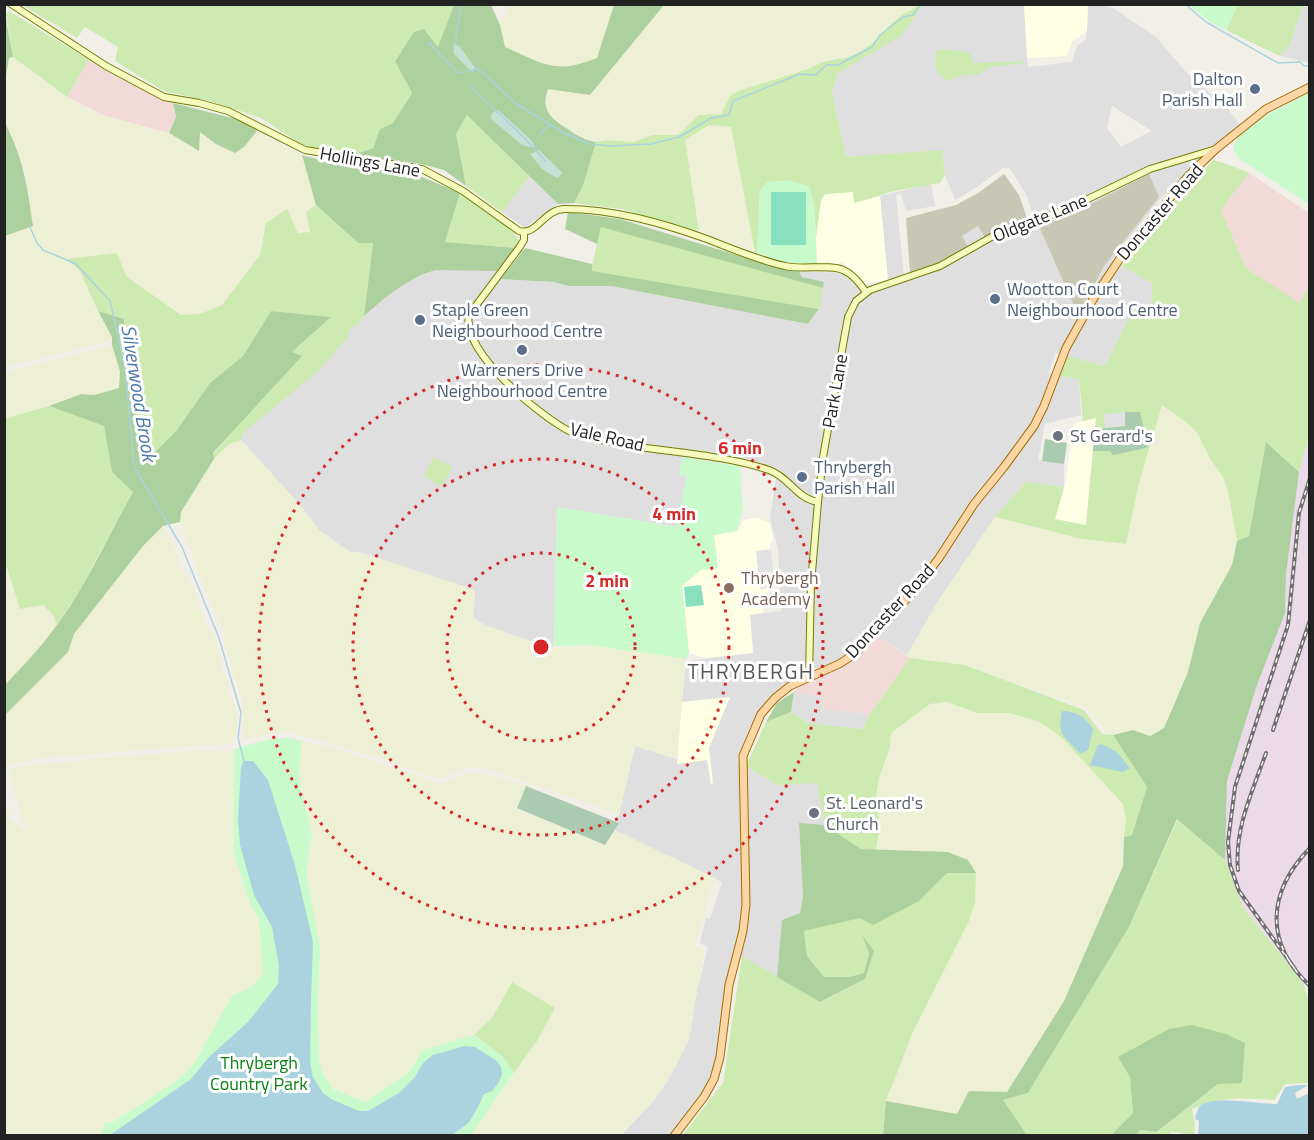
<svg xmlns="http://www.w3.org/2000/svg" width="1314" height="1140" font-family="'Titillium Web',sans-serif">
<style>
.residential{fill:#e0dfdf;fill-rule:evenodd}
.commercial{fill:#f2dad9}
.industrial{fill:#ebdbe8}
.education{fill:#ffffe5}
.construction{fill:#c7c7b4}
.farmland{fill:#eef0d5}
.grass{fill:#cdebb0}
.forest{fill:#add19e}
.wetland{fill:#c6e0d4}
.cemetery{fill:#aacbaf}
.park{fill:#c8facc}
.pitch{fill:#88e0be}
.parking{fill:#e2e2e2}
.water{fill:#aad3df}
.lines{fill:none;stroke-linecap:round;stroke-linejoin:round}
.stream{stroke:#aad3df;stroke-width:1.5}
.secondary-casing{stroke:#707d05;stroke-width:8}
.primary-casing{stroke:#a06b00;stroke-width:9}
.secondary{stroke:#f7fabf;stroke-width:6}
.primary{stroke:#fcd6a4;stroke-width:7}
.rail-casing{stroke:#707070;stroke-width:4}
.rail{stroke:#fff;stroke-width:1.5;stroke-dasharray:4.5;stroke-linecap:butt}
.ring{fill:none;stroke:#d62828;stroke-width:3;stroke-dasharray:3 6}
.service-dot{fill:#5c6f8a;stroke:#fff;stroke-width:2}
.worship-dot{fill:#6b7280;stroke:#fff;stroke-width:2}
.education-dot{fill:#8d6e63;stroke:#fff;stroke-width:2}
.labels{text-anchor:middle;stroke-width:6;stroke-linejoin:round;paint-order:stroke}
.service-label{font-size:18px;fill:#4e5e75;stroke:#fff;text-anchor:start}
.street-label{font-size:18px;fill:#222;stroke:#fff}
.worship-label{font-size:18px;fill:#5b616d;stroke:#fff;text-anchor:start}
.education-label{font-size:18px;fill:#785e54;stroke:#fff;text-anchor:start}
.park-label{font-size:18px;fill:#0c8416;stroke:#fff}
.water-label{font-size:20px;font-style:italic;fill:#4a7aab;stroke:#fff}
.quarter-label{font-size:21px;letter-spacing:1.5px;fill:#555;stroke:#fff}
.centre{fill:#d62828;stroke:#fff;stroke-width:3}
.ring-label{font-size:18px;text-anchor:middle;font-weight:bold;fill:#d62828;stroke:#fff;stroke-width:6;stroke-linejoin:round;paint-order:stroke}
</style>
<rect width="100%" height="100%" fill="#f2efe9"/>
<path class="residential" d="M 923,5 L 1024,5 L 1028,67 L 1072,62 L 1077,46 L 1086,39 L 1088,5 L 1103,5 L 1113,8 L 1156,37 L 1185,71 L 1228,109 L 1240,125 L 1162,197 L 1112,260 L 1152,283 L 1151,315 L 1135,306 L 1105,366 L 1055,353 L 1049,373 L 1079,379 L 1081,415 L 1045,424 L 1038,460 L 1064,464 L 1064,487 L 1026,482 L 995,517 L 937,603 L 907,655 L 871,631 L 849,656 L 804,674 L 781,689 L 763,706 L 748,731 L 737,761 L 777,785 L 817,782 L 825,825 L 799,824 L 803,896 L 800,913 L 782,920 L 777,977 L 734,952 L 724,1003 L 718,1055 L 703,1093 L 671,1135 L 621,1135 L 651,1104 L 689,1040 L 697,991 L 708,947 L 700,943 L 706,918 L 710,919 L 722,882 L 615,831 L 635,746 L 676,759 L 686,661 L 753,653 L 750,615 L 781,611 L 778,549 L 770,518 L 776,479 L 744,466 L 682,457 L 687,476 L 677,527 L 557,507 L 554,646 L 551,648 L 487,626 L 473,618 L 475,599 L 363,553 L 350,552 L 320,531 L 299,504 L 241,440 L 243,433 L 349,335 L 347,333 L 353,324 L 356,327 L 364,316 L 404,283 L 436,270 L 486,270 L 499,271 L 501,279 L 611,286 L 808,324 L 819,309 L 824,282 L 802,277 L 799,271 L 843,273 L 861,289 L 873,292 L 933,273 L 990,240 L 1035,225 L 1027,196 L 1010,168 L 1003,168 L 974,189 L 955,200 L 945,175 L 942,151 L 846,157 L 832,92 L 838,73 L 900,36 ZM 1112,106 L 1152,131 L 1151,131 L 1121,147 L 1107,128 Z
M 1303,5 L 1309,5 L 1309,63 L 1280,56 L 1290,45 Z
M 530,176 L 558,204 L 525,228 L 502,212 Z
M 931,184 L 935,206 L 906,211 L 901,194 L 896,195 L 904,276 L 888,280 L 880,196 Z
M 978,226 L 985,237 L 968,246 L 962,236 Z
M 794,692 L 822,697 L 823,709 L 870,714 L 863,729 L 808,723 L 791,712 Z"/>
<path class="commercial" d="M 89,60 L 173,103 L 176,117 L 169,133 L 105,116 L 67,97 Z
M 1249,173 L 1309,213 L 1309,288 L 1299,304 L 1246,268 L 1221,210 Z
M 876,634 L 910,658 L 870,714 L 822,709 L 822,697 L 794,692 L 800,684 L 813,677 L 853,661 Z"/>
<path class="industrial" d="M 1309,436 L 1309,988 L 1303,983 L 1243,907 L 1225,860 L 1227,781 L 1257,685 L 1285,613 L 1286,575 L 1299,472 Z"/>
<path class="education" d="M 1024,5 L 1088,5 L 1087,31 L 1072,42 L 1066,56 L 1027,58 Z
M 853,192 L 855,203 L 880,196 L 888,280 L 865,283 L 843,263 L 817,264 L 816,237 L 821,200 L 825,194 Z
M 1096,417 L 1086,526 L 1055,519 L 1065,486 L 1074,424 Z
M 757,518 L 770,523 L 773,539 L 770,544 L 775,590 L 764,593 L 763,613 L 750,615 L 753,653 L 705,658 L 689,653 L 682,586 L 701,570 L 714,535 L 737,531 L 744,520 Z
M 730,697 L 709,748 L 713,783 L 711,784 L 707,760 L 677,764 L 681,702 Z"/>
<path class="construction" d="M 1004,174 L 1019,195 L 1027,218 L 985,237 L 978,226 L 962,236 L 968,246 L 945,260 L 910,273 L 906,218 L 956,205 L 978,193 Z
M 1149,174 L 1159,197 L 1104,266 L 1078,315 L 1039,226 L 1087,206 Z"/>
<path class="farmland" d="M 511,5 L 614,5 L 597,58 L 579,66 L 553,68 L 505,47 L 500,25 Z
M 664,5 L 918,5 L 913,10 L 904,14 L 880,34 L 868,48 L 851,56 L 820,61 L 811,68 L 738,91 L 730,96 L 721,114 L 699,115 L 678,135 L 653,135 L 633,142 L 587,140 L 554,121 L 549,115 L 544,100 L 548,88 L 591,94 Z
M 13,57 L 52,87 L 89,110 L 105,116 L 169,133 L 198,151 L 200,132 L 216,144 L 244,147 L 257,131 L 302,155 L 316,205 L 307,212 L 310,232 L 263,229 L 260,255 L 222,305 L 200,314 L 181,315 L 126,276 L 117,253 L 68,262 L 80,271 L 98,311 L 112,337 L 109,341 L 5,367 L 4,236 L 33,225 L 25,171 L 14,141 L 5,123 L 5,82 L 9,58 Z
M 709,125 L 731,127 L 755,252 L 699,231 L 685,140 Z
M 112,345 L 120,371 L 119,388 L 94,395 L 80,394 L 49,406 L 5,419 L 5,372 Z
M 1162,405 L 1190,425 L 1199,434 L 1209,457 L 1223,477 L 1228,491 L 1237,541 L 1232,565 L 1200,623 L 1188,672 L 1164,728 L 1150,736 L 1133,730 L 1113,735 L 1106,733 L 1098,719 L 1086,708 L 965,665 L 910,658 L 907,655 L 937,603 L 995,517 L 1082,539 L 1126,544 L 1139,483 Z
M 241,440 L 299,504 L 320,531 L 350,552 L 363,553 L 472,589 L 475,592 L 473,618 L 487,626 L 551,648 L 590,645 L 686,659 L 677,759 L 635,746 L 619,814 L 485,768 L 464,768 L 443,778 L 436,778 L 378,758 L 286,731 L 243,740 L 243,704 L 224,643 L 223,629 L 208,598 L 180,522 L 181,512 L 214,459 L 229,444 Z
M 163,526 L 177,554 L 180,567 L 195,587 L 204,622 L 216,638 L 223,671 L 228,679 L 228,694 L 236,706 L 238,714 L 235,743 L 50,757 L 5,765 L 5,715 L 68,652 L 74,634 L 103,596 L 143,546 Z
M 4,562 L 20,609 L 43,605 L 54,616 L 57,625 L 29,660 L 5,685 Z
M 947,702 L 977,713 L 1010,713 L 1040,722 L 1061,737 L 1123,804 L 1126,820 L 1123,866 L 1064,1001 L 1007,1092 L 969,1091 L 957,1114 L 886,1101 L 913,1032 L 943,974 L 976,873 L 948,852 L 876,850 L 880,823 L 875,801 L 879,778 L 890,747 L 891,733 L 930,704 Z
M 302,741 L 334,748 L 439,783 L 472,773 L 503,778 L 526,786 L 518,809 L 605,845 L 615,831 L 617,831 L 715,878 L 695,945 L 705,952 L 697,991 L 689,1040 L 669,1079 L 651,1104 L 621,1135 L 471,1135 L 537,1041 L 555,1008 L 512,982 L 492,1018 L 474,1035 L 423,1051 L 408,1073 L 365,1102 L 333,1089 L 322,1072 L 319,1061 L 318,1004 L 320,946 L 306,873 L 312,833 L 301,793 L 299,770 Z
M 234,749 L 234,855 L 249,901 L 259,920 L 263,973 L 252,987 L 232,997 L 192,1067 L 176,1081 L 113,1122 L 105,1123 L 99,1135 L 5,1135 L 4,802 L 11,820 L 26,831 L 8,769 L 31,765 L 129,756 L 188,751 L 230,751 Z"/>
<path class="grass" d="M 22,5 L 454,5 L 438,48 L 424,29 L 414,33 L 395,60 L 412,93 L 393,123 L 380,129 L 373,148 L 356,154 L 318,149 L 301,144 L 261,118 L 209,101 L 164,91 L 115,61 L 118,47 L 85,27 L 77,38 Z
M 918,5 L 923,5 L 901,36 L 838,73 L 832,92 L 846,157 L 942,150 L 945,175 L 940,183 L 894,191 L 854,203 L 853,192 L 825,194 L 821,200 L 816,237 L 814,204 L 760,191 L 757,253 L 755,252 L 731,127 L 709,125 L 685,140 L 699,231 L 621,209 L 574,203 L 583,186 L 596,142 L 606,140 L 633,142 L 653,135 L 678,135 L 699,115 L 721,114 L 730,96 L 738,91 L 811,68 C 825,58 837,61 851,56 C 873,48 884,28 902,15 C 908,11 913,10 918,5 Z
M 1238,5 L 1303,5 L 1290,45 L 1280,56 L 1226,30 Z
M 9,11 L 89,60 L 67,97 L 13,57 L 6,14 Z
M 942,49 L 970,53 L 973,63 L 1024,61 L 1024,63 L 991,67 L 977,75 L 963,75 L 947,81 C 935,73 934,64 936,51 Z
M 467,114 L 530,176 L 502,212 L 466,186 L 456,134 Z
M 1213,160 L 1227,164 L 1249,173 L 1221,210 L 1246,268 L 1299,303 L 1309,288 L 1309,436 L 1299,472 L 1266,442 L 1249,536 L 1237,541 L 1228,491 L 1223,477 L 1209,457 L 1198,434 L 1190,425 L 1162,405 L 1139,483 L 1126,544 L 1082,539 L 995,517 L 1026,482 L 1064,487 L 1055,519 L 1086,525 L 1096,418 L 1083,421 L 1079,379 L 1058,375 L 1067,356 L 1105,366 L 1135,306 L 1151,314 L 1152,283 L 1122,266 L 1166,210 Z
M 460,193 C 476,204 511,223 519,241 L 517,248 L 445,242 Z
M 316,205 L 358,243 L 373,243 L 364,316 L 356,327 L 353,325 L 347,333 L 349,336 L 317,372 L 243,433 L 241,440 L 229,444 L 214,459 L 213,454 L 301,356 L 291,353 L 331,317 L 271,311 L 243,356 L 210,383 L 176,431 L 147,460 L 136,415 L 124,319 L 98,311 L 80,271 L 67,259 L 117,253 L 126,276 L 181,315 L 200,314 L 222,305 L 260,255 L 266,223 L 287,209 L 298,233 L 310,232 L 306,212 Z
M 601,226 L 823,288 L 820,309 L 591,271 Z
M 49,406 L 104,426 L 112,472 L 133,491 L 82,586 L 57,625 L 54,616 L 43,605 L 20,609 L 5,562 L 4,419 Z
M 433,458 L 451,466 L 452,468 L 443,485 L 440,486 L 424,476 Z
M 910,658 L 965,665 L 1084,710 L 1102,734 L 1113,735 L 1147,787 L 1132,835 L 1124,837 L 1126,820 L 1123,804 L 1061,737 L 1040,722 L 1010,713 L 977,713 L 947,702 L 930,704 L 891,733 L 890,747 L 879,778 L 875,801 L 880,823 L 876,850 L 861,849 L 825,825 L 817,783 L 777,785 L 746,766 L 766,722 L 791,712 L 808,723 L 863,729 L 870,714 Z
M 1178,819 L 1225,860 L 1243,907 L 1303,983 L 1309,1001 L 1309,1083 L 1285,1084 L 1274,1100 C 1245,1098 1218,1096 1192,1109 L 1195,1124 L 1194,1135 L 1183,1135 L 1182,1133 L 1170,1132 L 1171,1135 L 1136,1135 L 1140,1130 L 1158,1132 L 1218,1084 L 1130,1076 L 1133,1113 L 1111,1135 L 1026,1135 L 1025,1132 L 1002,1100 L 1028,1093 L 1129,927 Z
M 947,873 L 976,873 L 975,902 L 969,921 L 913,1032 L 886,1101 L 883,1135 L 682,1136 L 723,1083 L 742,956 L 821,1002 L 865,979 L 870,951 L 862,935 L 869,954 L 864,973 L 849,977 L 824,977 L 807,956 L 804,931 L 919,901 Z
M 512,982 L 555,1008 L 537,1041 L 514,1073 L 503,1057 L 474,1035 L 492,1018 Z"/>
<path class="forest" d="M 454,5 L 491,5 L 500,25 L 505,47 C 544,64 555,75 597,58 L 614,5 L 664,5 L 590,95 L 548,89 C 540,111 552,119 569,130 C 578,136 585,140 596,142 L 583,186 L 574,203 L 558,204 L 467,115 L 456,134 L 466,186 L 444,170 L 421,164 L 356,154 L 373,148 L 380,129 L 393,123 L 412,93 L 395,61 L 414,32 L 424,29 L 438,47 Z
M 5,14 L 13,57 L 9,58 L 5,82 Z
M 173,103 L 240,120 L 257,131 L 244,147 L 235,153 L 216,144 L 200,132 L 199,151 L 169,133 L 176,117 Z
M 5,123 C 24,160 27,186 33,226 L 5,236 Z
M 302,155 L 324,161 L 415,174 L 460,193 L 445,242 L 517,248 L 499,271 L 436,270 C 407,278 386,297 364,316 L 373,243 L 358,243 L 316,205 Z
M 568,212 L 620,219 L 785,270 L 799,271 L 802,277 L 824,282 L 823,288 L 601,227 L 597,244 L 565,229 Z
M 525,248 L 592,264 L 592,271 L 819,309 L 808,324 L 611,286 L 570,286 L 553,282 L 501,279 Z
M 98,311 L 124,319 L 136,415 L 151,421 L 148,459 L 176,431 L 210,383 L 243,356 L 271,311 L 331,317 L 292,352 L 302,356 L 213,453 L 214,459 L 181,512 L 180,522 L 163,526 L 143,546 L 74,634 L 68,652 L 5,715 L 5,685 C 23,666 41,647 57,625 C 87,584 108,536 133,492 L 112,472 L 104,426 L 49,406 L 81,394 L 94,395 L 119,388 L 120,371 L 112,345 L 112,337 Z
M 1266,442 L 1299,472 L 1286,575 L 1285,613 L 1257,685 L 1227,781 L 1225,860 L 1177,819 L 1129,927 L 1028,1093 L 1003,1100 L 1025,1132 L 1026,1135 L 883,1135 L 886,1101 L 957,1114 L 969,1091 L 1007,1092 L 1064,1001 L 1123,866 L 1124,837 L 1132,835 L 1147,787 L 1113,735 L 1133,730 L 1150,736 L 1164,728 L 1188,672 L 1200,623 L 1232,565 L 1237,541 L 1249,536 Z
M 794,692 L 791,712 L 766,722 L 777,703 Z
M 799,823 L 825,825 L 861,849 L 948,852 L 968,860 L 976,873 L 947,873 L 919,901 L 873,925 L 860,918 L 804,931 L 807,956 L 824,977 L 849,977 L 864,973 L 869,954 L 862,935 L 874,951 L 865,979 L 820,1002 L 777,977 L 782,920 L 800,913 L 803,896 Z
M 1192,1025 L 1226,1034 L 1245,1043 L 1242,1083 L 1218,1084 L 1157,1132 L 1140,1130 L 1136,1135 L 1111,1135 L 1133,1113 L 1130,1077 L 1118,1057 L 1169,1029 Z"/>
<path class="wetland" d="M 455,44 L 460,47 L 476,69 L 472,72 L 454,54 L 453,45 Z
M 498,110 L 530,139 L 535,146 L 533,148 L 522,145 L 491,119 L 492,113 Z
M 539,150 L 563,173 L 557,178 L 542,169 L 530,154 Z"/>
<path class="cemetery" d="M 1125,412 L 1140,412 L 1144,430 L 1151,432 L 1146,448 L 1113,455 L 1110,451 L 1093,451 L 1095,429 L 1125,426 Z
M 1045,439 L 1067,443 L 1064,464 L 1042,461 Z
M 526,786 L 619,823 L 605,845 L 517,808 Z"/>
<path class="park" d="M 1189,5 L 1238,5 L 1226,30 L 1213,24 Z
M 1309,93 L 1309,204 L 1238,158 L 1233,148 C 1237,127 1291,102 1309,93 Z
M 787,180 L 809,186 L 814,204 L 817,264 L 784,262 L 757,253 L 760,191 L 767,182 Z
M 682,457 L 740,466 L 743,511 L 737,531 L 714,535 L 718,568 L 701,570 L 682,586 L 689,653 L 686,659 L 590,645 L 554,646 L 557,507 L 676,527 L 687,476 L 679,475 Z
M 274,738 L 287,738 L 302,741 L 299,770 L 301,793 L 312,833 L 306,873 L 320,946 L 318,1004 L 319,1061 L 322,1072 L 333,1089 L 365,1102 L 408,1073 L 423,1050 L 474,1035 L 503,1057 L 514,1073 L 471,1135 L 99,1136 L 105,1123 L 113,1122 L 176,1081 L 192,1067 L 232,996 L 252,987 L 263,973 L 259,920 L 249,901 L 234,853 L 234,749 Z"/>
<path class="pitch" d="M 771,192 L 806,192 L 806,245 L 771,245 Z
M 701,585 L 704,605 L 686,607 L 684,587 Z"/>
<path class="parking" d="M 1125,412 L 1125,426 L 1105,428 L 1104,414 Z
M 771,549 L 775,587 L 760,589 L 756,551 Z"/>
<path class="water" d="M 1062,711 C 1076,711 1086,717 1093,729 L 1088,750 L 1081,754 C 1064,735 1057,737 1062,711 Z
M 1101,744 L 1117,752 L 1130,768 L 1123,772 L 1090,765 L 1098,745 Z
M 244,761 L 253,761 L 268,780 L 295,865 L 313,942 L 311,1000 L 310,1062 L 313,1077 L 323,1093 L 331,1099 L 359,1111 L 368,1111 L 399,1093 L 415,1077 L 423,1063 L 433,1055 L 465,1046 L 475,1047 L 497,1061 L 501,1067 L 502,1074 L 499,1082 L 492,1091 L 484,1094 C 481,1101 473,1117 469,1122 C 464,1127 457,1131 452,1135 L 110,1135 L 191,1079 L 209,1057 L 248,1022 L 278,984 L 279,966 L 272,927 L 254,895 L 240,845 L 238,818 L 241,767 Z
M 1299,1085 L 1308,1085 L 1295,1093 L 1297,1099 L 1309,1093 L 1309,1135 L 1198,1135 L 1199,1121 L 1195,1119 C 1196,1115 1197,1109 1200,1106 C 1211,1095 1260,1104 1277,1104 L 1285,1087 Z"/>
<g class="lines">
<path class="stream" d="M 1185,4 L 1206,22 L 1278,63 L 1300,62 L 1304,66 L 1310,66
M 428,42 L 458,73 L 465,72
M 455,44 L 461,4
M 468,71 L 476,69 L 482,72 L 515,103 L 564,133 L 590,144 L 611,146 L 651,144 L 679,137 L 711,118 L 729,115 L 733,101 L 800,74 L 816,75 L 826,65 L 838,65 L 872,47 L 880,35 L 903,17 L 913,15 L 921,4
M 471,86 C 495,112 524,134 546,162
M 539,135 L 549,125
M 29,225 L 37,243 L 43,250 L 76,264 L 110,301 L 125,367 L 134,467 L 182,547 L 219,638 L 241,713 L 238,738 L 244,761"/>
<defs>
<path id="secondary" d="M 11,4 L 106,66 L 164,97 L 199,103 L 228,111 L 305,150 L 422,169 L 463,191 L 519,231 C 537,236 544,209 565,209 C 614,209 662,223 707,239 C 732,249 758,260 785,266 C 800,270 831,264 843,270 C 853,274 860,284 866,292
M 524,232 L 524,240 L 519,248 L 469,315 C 461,352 541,417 571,432 C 634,453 706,449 769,470 C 789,477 797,499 818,502
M 809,676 L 811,584 L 818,502 L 823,457 L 848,317 L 856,301 L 870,290 L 940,266 L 995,235 L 1065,210 L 1150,169 L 1216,149"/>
<path id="primary" d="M 674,1136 L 704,1097 L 714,1079 L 720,1057 L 729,985 L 743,931 L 746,904 L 743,756 L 761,714 L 775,698 L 790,686 L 839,664 L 855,654 L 915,590 L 939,558 L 974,504 L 1004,467 L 1034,426 L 1044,406 L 1066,348 L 1095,296 L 1121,257 L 1190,174 L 1216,149 L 1266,109 L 1310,87"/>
</defs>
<use href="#secondary" class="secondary-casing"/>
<use href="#primary" class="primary-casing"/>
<use href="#secondary" class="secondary"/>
<use href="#primary" class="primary"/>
<defs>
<path id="rail" d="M 1273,730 L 1310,620
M 1310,848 C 1268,891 1263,942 1310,986
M 1238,870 C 1234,829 1253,790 1266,753
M 1295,969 L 1239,891 L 1230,865 L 1228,842 L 1235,787 L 1288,625 L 1299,513 L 1310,478"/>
</defs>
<use href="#rail" class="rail-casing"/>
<use href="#rail" class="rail"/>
</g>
<g class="ring">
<circle cx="541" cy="647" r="94"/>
<circle cx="541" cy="647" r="188"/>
<circle cx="541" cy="647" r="282"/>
</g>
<g class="service-dot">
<circle cx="1255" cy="89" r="6"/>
<circle cx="995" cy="299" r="6"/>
<circle cx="420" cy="320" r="6"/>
<circle cx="522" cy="350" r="6"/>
<circle cx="802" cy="477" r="6"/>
</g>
<g class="worship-dot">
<circle cx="1058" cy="436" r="6"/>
<circle cx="814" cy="813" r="6"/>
</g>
<circle class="education-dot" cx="729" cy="588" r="6"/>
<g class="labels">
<g class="service-label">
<text x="1243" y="85" text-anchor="end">Dalton<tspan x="1243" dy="21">Parish Hall</tspan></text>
<text x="1007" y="295">Wootton Court<tspan x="1007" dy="21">Neighbourhood Centre</tspan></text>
<text x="432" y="316">Staple Green<tspan x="432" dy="21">Neighbourhood Centre</tspan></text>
<text x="522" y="376" text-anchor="middle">Warreners Drive<tspan x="522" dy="21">Neighbourhood Centre</tspan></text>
<text x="814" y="473">Thrybergh<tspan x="814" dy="21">Parish Hall</tspan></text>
</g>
<g class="street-label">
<text transform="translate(370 162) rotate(10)" y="6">Hollings Lane</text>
<text transform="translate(1160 212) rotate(-49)" y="6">Doncaster Road</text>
<text transform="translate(1040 218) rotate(-22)" y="6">Oldgate Lane</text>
<text transform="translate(835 391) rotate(-80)" y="6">Park Lane</text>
<text transform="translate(607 437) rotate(13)" y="6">Vale Road</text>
<text transform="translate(890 611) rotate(-47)" y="6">Doncaster Road</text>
</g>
<g class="worship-label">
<text x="1070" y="442">St Gerard's</text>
<text x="826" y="809">St. Leonard's<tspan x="826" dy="21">Church</tspan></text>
</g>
<g class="education-label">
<text x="741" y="584">Thrybergh<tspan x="741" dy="21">Academy</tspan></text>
</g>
<g class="park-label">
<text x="259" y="1069">Thrybergh<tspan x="259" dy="21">Country Park</tspan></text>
</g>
<g class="water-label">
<text transform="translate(139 393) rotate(81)" y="7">Silverwood Brook</text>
</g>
<g class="quarter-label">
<text x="751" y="679">THRYBERGH</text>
</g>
</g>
<circle cx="541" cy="647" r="9" class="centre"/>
<g class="ring-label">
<text x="740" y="454">6 min</text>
<text x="674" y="520">4 min</text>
<text x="607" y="587">2 min</text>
</g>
<rect width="1314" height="1140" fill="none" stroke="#222222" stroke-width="12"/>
</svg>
